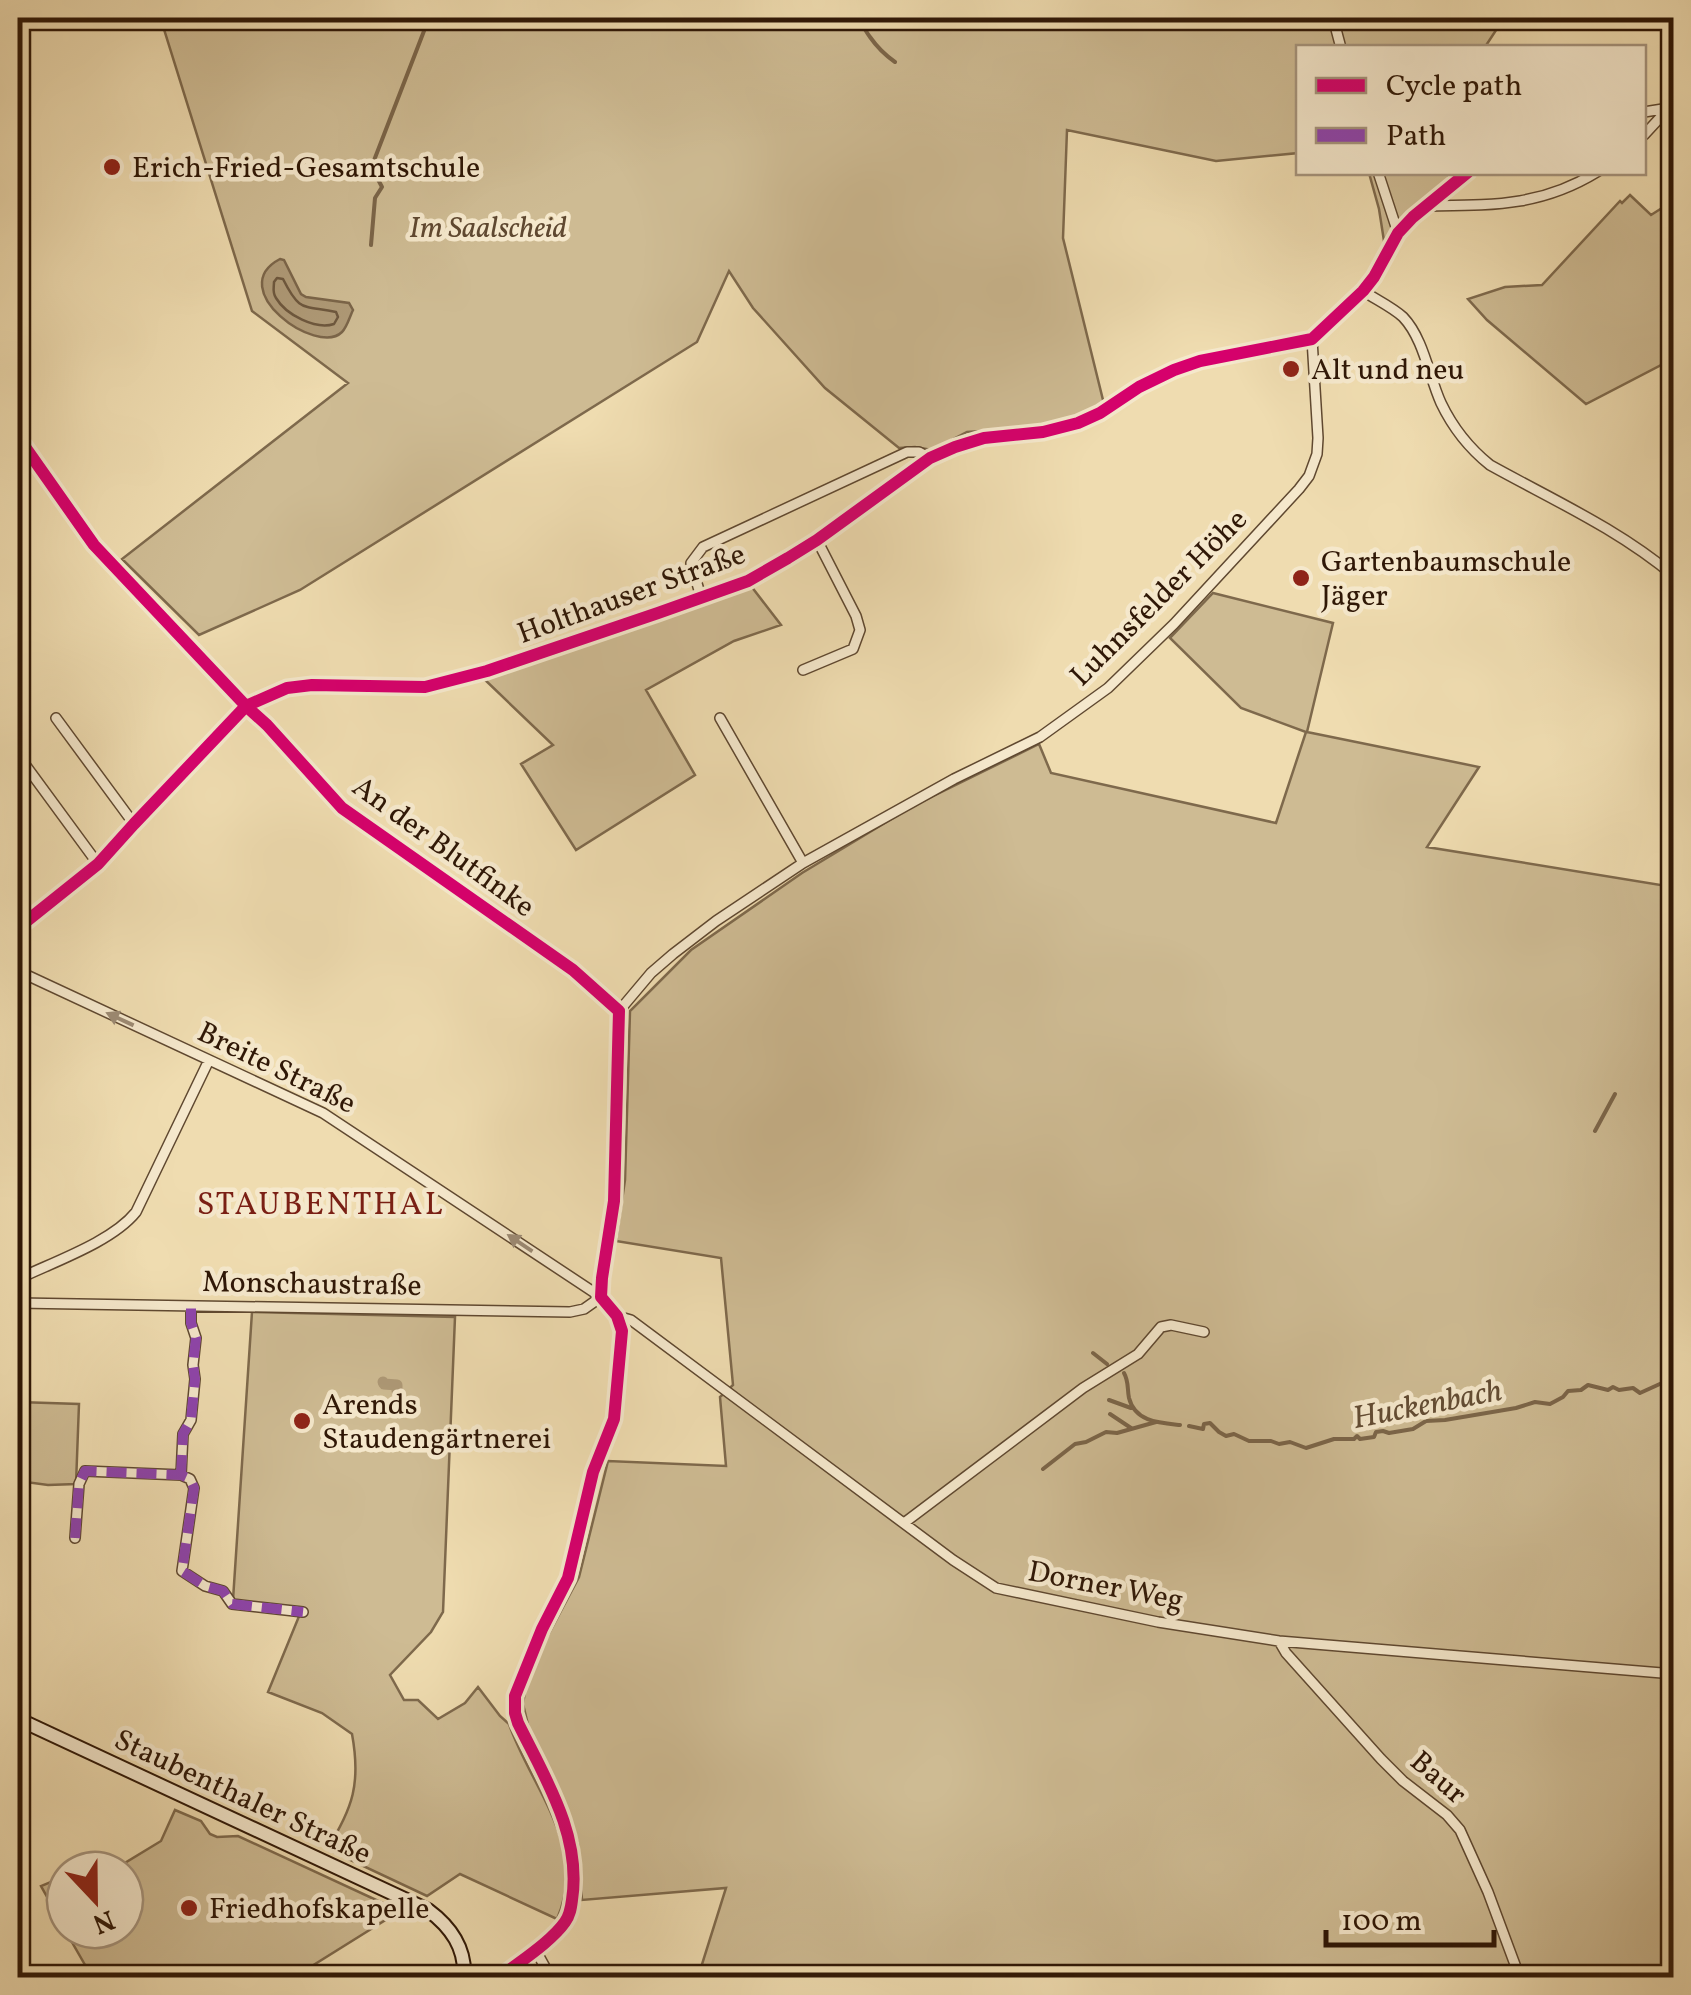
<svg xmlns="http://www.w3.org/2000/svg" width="1691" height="1995" font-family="Vollkorn,serif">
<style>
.green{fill:#cebb93;stroke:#7e694c;stroke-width:2.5}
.water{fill:#ae9976;stroke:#7b6549;stroke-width:2.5}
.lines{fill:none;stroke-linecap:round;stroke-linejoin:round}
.shore{stroke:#6e583e;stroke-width:2.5}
.stream{stroke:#7b6549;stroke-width:4}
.canal{stroke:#ae9976;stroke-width:11}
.minor-casing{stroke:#5f4830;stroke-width:12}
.secondary-casing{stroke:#2f1706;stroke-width:16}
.minor{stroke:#f5e8cc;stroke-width:9}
.secondary{stroke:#f5e8cc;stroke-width:12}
.quiet{stroke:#8e44ad;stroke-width:10;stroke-dasharray:20 10;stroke-linecap:butt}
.cycleway-casing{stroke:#f5e8cc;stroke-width:19}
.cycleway{stroke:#d6006c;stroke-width:12}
.oneway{fill:#9c8a73}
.poi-dot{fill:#8f2418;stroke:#f5e8cc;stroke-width:4}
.labels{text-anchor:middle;stroke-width:9;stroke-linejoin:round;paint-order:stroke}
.poi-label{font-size:30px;fill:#2f1706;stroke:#f5e8cc;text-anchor:start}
.park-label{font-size:30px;font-style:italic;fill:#5f4830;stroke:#f5e8cc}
.street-label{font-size:30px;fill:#2f1706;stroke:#f5e8cc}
.neighbourhood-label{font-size:32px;letter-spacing:2.5px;fill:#7a1f14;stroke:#f5e8cc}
.water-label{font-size:32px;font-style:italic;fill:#624b33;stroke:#f5e8cc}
</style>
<rect width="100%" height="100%" fill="#efdcb0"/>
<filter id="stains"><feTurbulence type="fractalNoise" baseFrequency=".002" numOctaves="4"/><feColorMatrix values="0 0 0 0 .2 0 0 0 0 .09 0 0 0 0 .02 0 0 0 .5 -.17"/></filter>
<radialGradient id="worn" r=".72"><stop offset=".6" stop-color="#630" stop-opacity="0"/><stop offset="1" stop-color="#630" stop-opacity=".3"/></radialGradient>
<path class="green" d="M 127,18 L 1504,18 L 1485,47 L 1298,48 L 1298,153 L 1216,161 L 1067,130 L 1063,238 L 1104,404 L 1092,414 L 1055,426 L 967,432 L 932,450 L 915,447 L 899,448 L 825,388 L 753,308 L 729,271 L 697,342 L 300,590 L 199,635 L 122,559 L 348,383 L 252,311 L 162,23 Z
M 1369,173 L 1449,173 L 1449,180 L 1384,241 L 1379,209 Z
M 1630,195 L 1651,215 L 1673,201 L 1673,344 L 1661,365 L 1586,404 L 1487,320 L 1468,299 L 1505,287 L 1542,285 L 1620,201 L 1622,203 Z
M 751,586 L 781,625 L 734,641 L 646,690 L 695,775 L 576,850 L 521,764 L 553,745 L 482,677 Z
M 1213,593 L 1333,623 L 1307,732 L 1479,767 L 1427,847 L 1673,887 L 1673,1977 L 698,1977 L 726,1888 L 582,1900 L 578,1844 L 566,1807 L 530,1733 L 523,1704 L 525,1691 L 545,1641 L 579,1577 L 608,1461 L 726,1466 L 720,1397 L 733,1385 L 721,1258 L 616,1241 L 625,1180 L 630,1011 L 691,950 L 802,873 L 913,806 L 1039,744 L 1051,773 L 1276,823 L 1306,732 L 1241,708 L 1170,638 Z
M 252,1312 L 455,1317 L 443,1612 L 431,1632 L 390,1675 L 404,1700 L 418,1700 L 438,1719 L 465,1703 L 478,1687 L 500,1716 L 509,1724 C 531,1788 589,1846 557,1919 L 460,1874 L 427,1896 L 327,1849 C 353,1808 361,1783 352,1734 L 322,1713 L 268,1692 L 302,1609 L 233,1600 Z
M 18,1402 L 79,1404 L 76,1484 L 48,1485 L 18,1481 Z
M 175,1810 L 201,1821 L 210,1834 L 217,1837 L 238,1836 L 400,1911 L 312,1966 L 318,1977 L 92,1977 L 65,1930 L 125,1930 L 125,1870 L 105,1870 L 123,1864 L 161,1841 Z
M 65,1876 L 65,1929 L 41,1886 Z"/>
<path class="water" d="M 280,259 L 284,260 L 301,294 L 306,297 L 349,303 L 353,310 C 350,316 347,327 342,332 C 317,357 223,289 280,259 Z"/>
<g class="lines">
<path class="shore" d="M 277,278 L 283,279 C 300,313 303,305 336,312 L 338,317 L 334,324 C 316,330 286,315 276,298 C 272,292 274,288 274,282 Z"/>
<path class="stream" d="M 854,18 C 863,23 864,29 870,37 C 877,47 885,55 895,62
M 371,245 L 375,198 L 382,187 L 374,172 L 373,163 L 429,18
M 1595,1131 L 1615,1094
M 1093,1353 L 1107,1364
M 1124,1373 C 1129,1382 1127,1388 1129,1398 C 1135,1422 1160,1423 1180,1425
M 1109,1400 L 1131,1408
M 1110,1414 L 1131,1428
M 1189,1426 L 1203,1429 L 1204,1424 L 1210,1423 L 1219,1432 L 1226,1436 L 1234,1434 L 1249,1441 L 1271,1441 L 1279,1444 L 1290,1442 L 1306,1448 L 1334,1439 L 1354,1439 L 1357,1436 L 1360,1439 L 1374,1437 L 1376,1432 L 1383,1431 L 1389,1433 L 1413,1429 L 1426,1421 L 1445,1420 L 1516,1408 L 1535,1402 L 1550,1404 L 1563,1397 L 1568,1391 L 1581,1390 L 1588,1385 L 1608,1390 L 1613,1387 L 1619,1390 L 1633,1388 L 1640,1393 L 1662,1383 L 1674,1383
M 1043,1469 L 1075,1444 L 1086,1442 L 1106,1432 L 1117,1433 L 1156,1422"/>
<path class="canal" d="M 383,1382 L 384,1384 L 397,1385 L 397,1391"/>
<defs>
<path id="minor" d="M 1333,18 L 1341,48
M 1644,112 L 1669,108 L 1674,104
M 1644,135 L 1669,108
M 1378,172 L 1398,233
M 1426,206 C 1491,205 1540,207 1597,172
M 1363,291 C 1375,299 1392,307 1403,317 C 1424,339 1429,377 1441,403 C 1452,426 1470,449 1490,465 C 1553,500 1618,529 1674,576
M 18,437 L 94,545 L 246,706 L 267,725 L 342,808 L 573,970 L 619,1011
M 701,597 L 691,563 L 703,547 L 907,452 L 919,452 L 930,458
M 803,670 L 853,649 L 860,630 L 856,616 L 817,540
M 56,718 L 134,824
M 720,718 L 803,863
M 18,755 L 98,864
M 18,928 L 98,864 L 134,824 L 246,706 L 287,688 L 312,685 L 425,687 L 487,671 L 658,613 L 748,581 L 788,558 L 817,540 L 930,458 L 955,447 L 984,438 L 1043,432 L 1078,423 L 1100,413 L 1139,387 L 1174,370 L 1200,361 L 1312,339 L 1363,291 L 1374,277 L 1398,233 L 1413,217 L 1468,172
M 18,971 L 323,1113 L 601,1297 L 617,1316 L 622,1331 L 614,1419 L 593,1472 L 568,1578 L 542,1629 L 515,1696 L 515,1713 L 518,1723 C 545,1778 582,1836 572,1900 C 571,1908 570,1915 565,1922 C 551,1942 519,1962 499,1978
M 18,1279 C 53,1262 112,1242 136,1212 L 209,1060
M 601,1297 L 602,1278 L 614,1201 L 619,1011 L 651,973 L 673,954 L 716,921 L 803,863 L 954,779 L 1040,737 L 1108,688 L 1174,624 L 1299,489 L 1309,476 L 1317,454 L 1318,438 L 1312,339
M 18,1303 L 570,1312 L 584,1309 L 601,1297
M 617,1316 L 631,1320 L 953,1560 L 996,1588 L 1158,1622 L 1279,1641 L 1674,1674
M 181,1475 L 183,1434 L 191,1420 L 195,1379 L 193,1365 L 196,1338 L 191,1323 L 191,1307
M 904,1523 L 1083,1388 L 1138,1354 L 1161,1327 L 1171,1325 L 1204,1332
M 75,1538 L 79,1484 L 85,1471 L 181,1475 L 190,1479 L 194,1488 L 182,1571 L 205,1586 L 223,1591 L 232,1604 L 303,1612
M 1279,1641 L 1286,1653 L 1381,1759 L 1403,1781 L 1447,1815 L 1460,1830 L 1488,1892 L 1520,1978
M 535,1949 L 551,1978"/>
<path id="secondary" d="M 18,1719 L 428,1910 C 451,1927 466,1948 464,1978"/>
</defs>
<use href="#minor" class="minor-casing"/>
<use href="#secondary" class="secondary-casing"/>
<use href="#minor" class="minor"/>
<use href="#secondary" class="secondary"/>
<path class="quiet" d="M 181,1475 L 183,1434 L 191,1420 L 195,1379 L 193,1365 L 196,1338 L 191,1323 L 191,1307
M 75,1538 L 79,1484 L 85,1471 L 181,1475 L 190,1479 L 194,1488 L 182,1571 L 205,1586 L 223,1591 L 232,1604 L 303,1612"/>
<defs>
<path id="cycleway" d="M 18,437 L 94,545 L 246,706 L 267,725 L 342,808 L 573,970 L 619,1011 L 614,1201 L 602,1278 L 601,1297 L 617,1316 L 622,1331 L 614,1419 L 593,1472 L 568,1578 L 542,1629 L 515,1696 L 515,1713 L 518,1723 C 545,1778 582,1836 572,1900 C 571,1908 570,1915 565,1922 C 551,1942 519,1962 499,1978
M 18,928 L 98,864 L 134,824 L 246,706 L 287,688 L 312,685 L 425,687 L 487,671 L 658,613 L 748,581 L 788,558 L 817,540 L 930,458 L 955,447 L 984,438 L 1043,432 L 1078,423 L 1100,413 L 1139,387 L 1174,370 L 1200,361 L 1312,339 L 1363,291 L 1374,277 L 1398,233 L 1413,217 L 1468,172"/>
</defs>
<use href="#cycleway" class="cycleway-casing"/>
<use href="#cycleway" class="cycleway"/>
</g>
<defs><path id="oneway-solid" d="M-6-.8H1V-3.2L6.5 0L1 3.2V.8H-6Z" transform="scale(2.5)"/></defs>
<g class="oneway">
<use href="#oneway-solid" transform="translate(120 1019) rotate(-155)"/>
<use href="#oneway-solid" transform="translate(520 1243) rotate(-146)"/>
</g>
<g class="poi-dot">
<circle cx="112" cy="167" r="10"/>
<circle cx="1291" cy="369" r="10"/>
<circle cx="1301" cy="578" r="10"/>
<circle cx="302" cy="1421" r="10"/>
<circle cx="189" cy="1908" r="10"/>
</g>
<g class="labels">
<g class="poi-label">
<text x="132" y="177">Erich-Fried-Gesamtschule</text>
<text x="1311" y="379">Alt und neu</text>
<text x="1321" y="571">Gartenbaumschule<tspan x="1321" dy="34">Jäger</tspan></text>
<text x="322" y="1414">Arends<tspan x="322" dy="34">Staudengärtnerei</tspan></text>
<text x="209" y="1918">Friedhofskapelle</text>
</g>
<g class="park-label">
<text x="488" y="237">Im Saalscheid</text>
</g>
<g class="street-label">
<text transform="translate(631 593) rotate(-20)" y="10">Holthauser Straße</text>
<text transform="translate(1158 597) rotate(-45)" y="10">Luhnsfelder Höhe</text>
<text transform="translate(444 846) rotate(36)" y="10">An der Blutfinke</text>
<text transform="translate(277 1067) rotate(26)" y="10">Breite Straße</text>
<text transform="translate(312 1283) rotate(1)" y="10">Monschaustraße</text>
<text transform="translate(1106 1585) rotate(11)" y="10">Dorner Weg</text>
<text transform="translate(1439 1777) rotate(41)" y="10">Baur</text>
<text transform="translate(243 1796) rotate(25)" y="10">Staubenthaler Straße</text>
</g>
<g class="neighbourhood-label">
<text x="321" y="1214">STAUBENTHAL</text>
</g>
<g class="water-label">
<text transform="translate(1427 1403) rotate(-11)" y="11">Huckenbach</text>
</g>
</g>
<rect width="1691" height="1995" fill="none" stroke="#efdcb0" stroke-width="60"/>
<rect x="20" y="20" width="1651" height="1955" fill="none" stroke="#2f1706" stroke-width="5"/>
<rect x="30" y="30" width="1631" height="1935" fill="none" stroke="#2f1706" stroke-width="2.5"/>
<rect x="1296" y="45" width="350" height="130" fill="#f5e8cc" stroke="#a6947d" stroke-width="2.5"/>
<rect x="1316" y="78" width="50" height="15" fill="#d6006c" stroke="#a6947d" stroke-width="2.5"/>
<text x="1386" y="95" font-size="30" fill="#2f1706">Cycle path</text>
<rect x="1316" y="128" width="50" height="15" fill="#8e44ad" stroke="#a6947d" stroke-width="2.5"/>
<text x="1386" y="145" font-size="30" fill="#2f1706">Path</text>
<g transform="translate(95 1900) rotate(158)"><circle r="48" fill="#f5e8cc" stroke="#a6947d" stroke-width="2.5"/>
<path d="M0-8L18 38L0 25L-18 38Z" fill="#8f2418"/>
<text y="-15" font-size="28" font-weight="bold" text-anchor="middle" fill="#2f1706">N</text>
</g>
<path d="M1326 1930v15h168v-15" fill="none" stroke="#2f1706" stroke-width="5"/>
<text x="1341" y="1930" font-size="30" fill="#2f1706" stroke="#f5e8cc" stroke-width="8" paint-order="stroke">100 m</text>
<rect width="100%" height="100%" filter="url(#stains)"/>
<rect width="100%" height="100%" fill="url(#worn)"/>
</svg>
